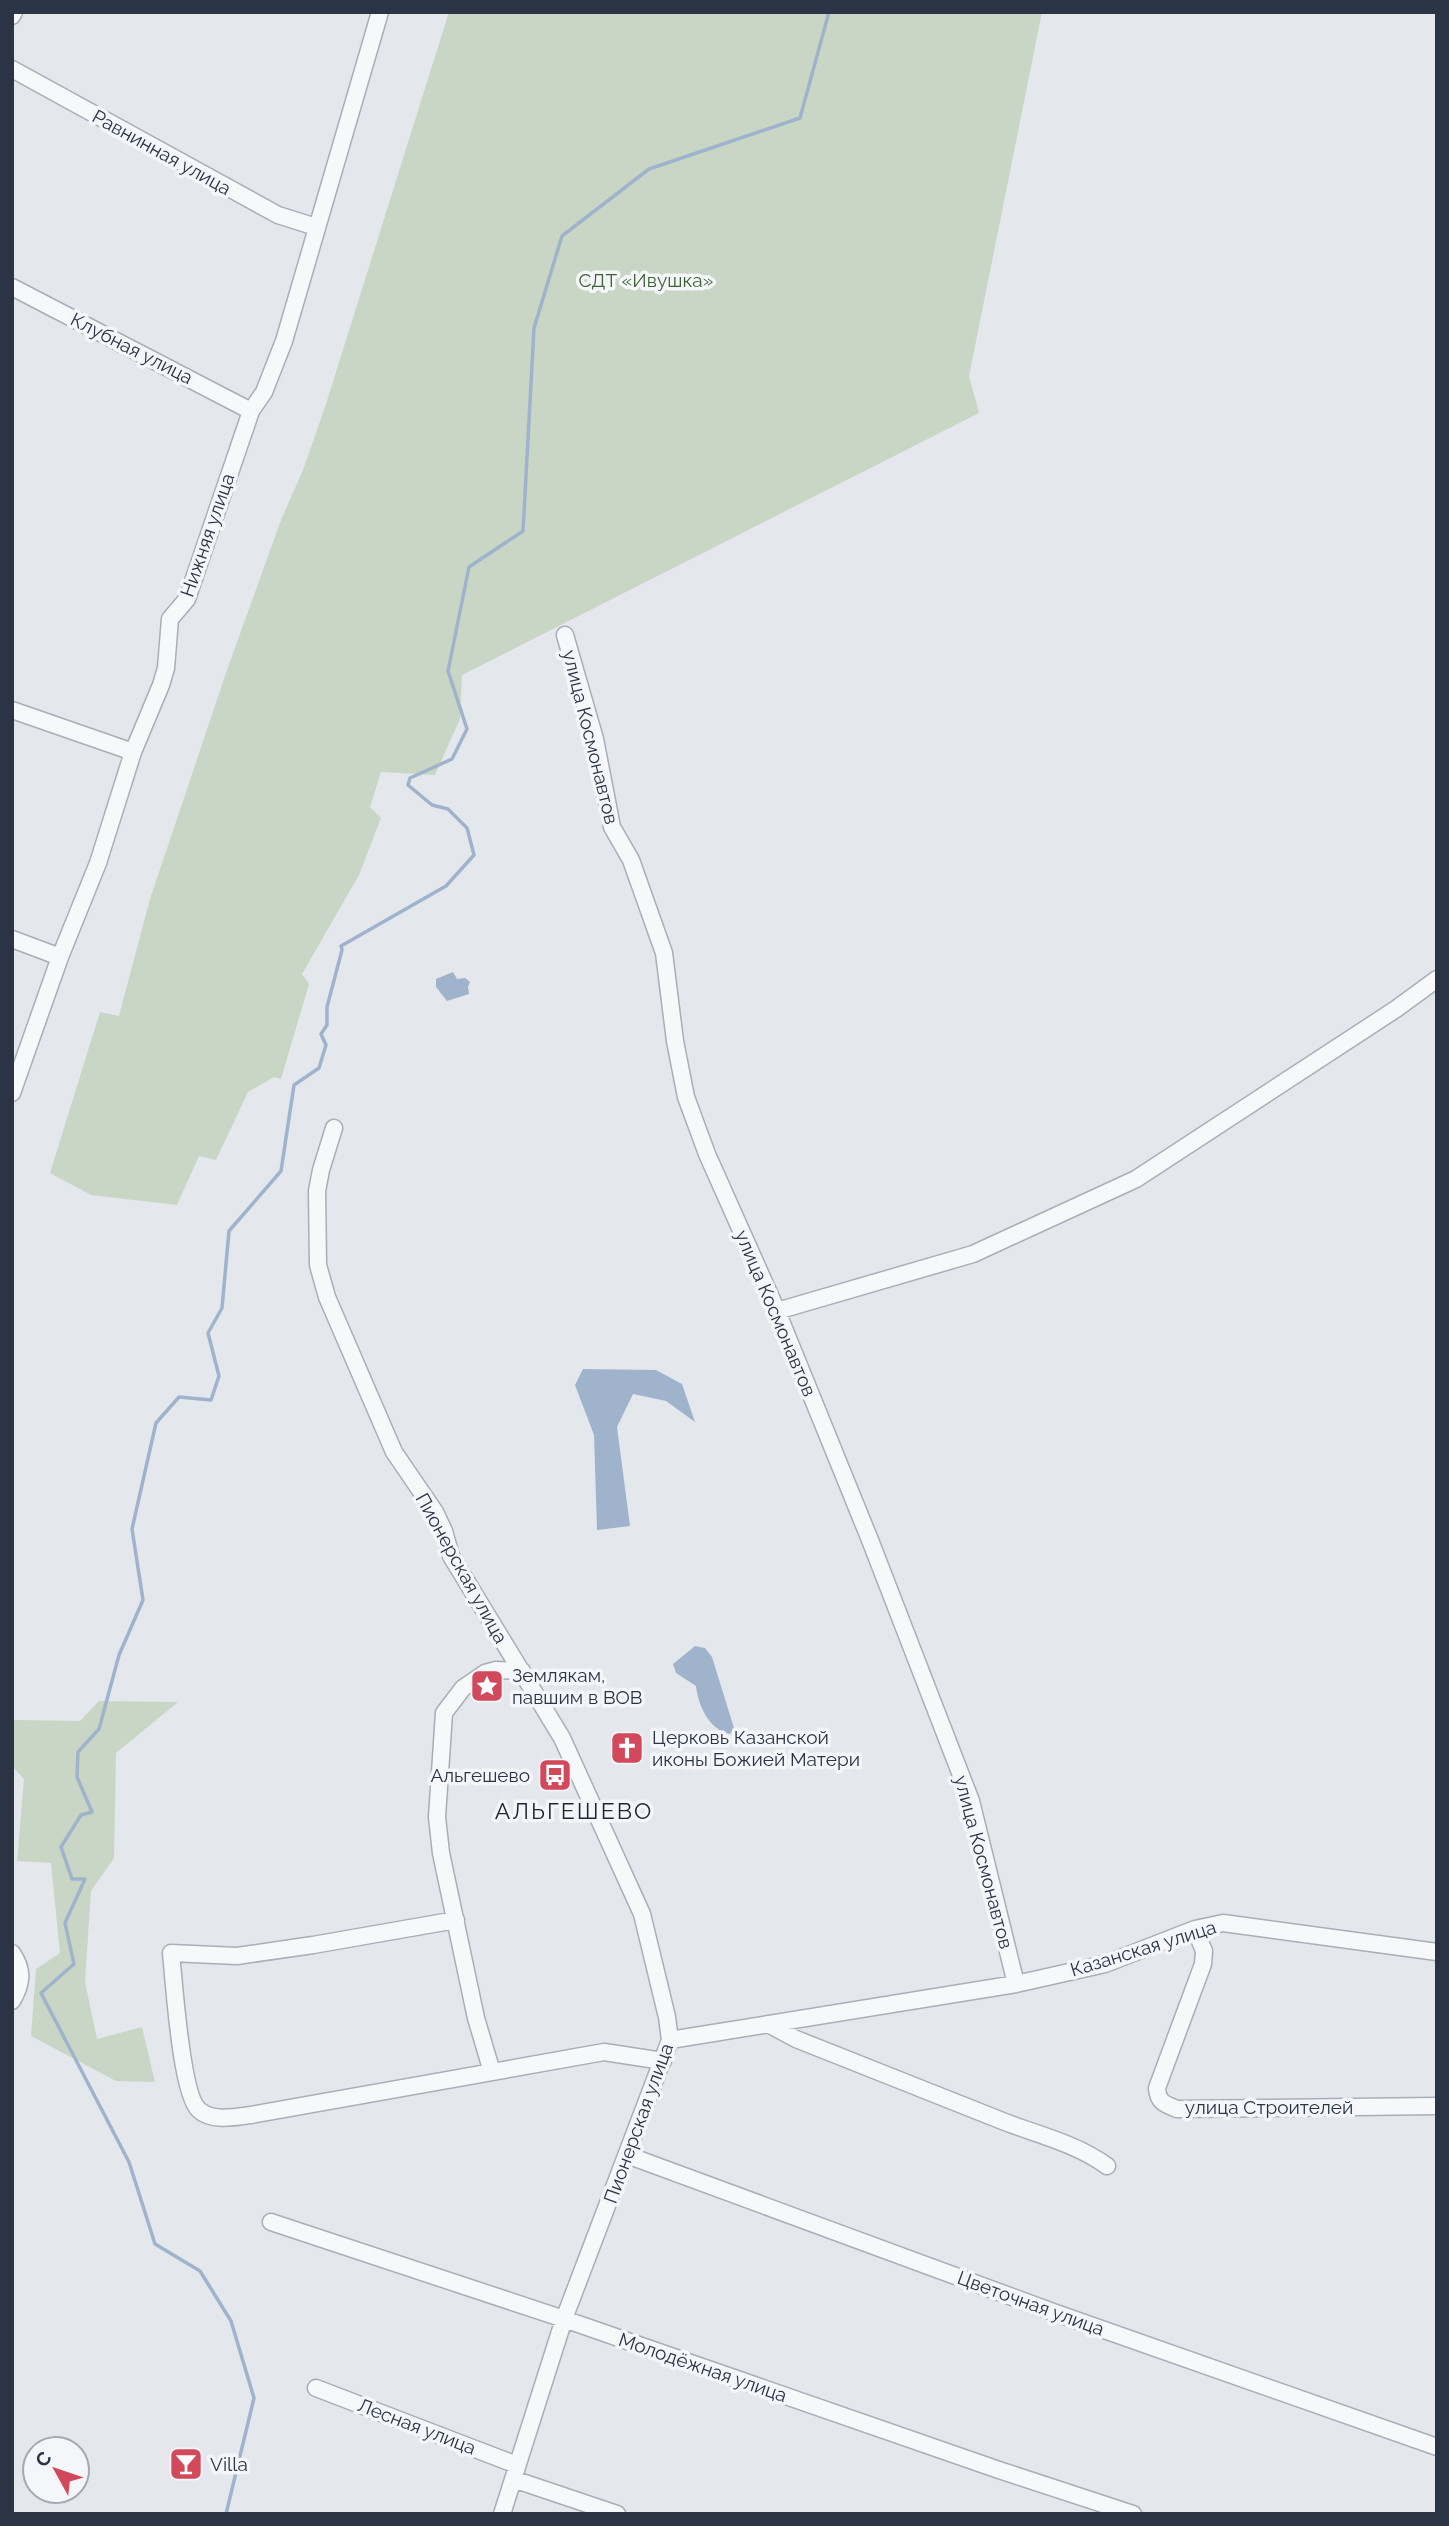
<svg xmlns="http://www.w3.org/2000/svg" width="1449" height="2526" font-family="Raleway,sans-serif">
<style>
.green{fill:#c9d6c5}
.water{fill:#9fb4cc}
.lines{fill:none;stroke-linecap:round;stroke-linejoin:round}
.stream{stroke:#9fb4cc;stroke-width:3.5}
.minor-casing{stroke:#a9aeb7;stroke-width:19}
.minor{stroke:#f7f8fa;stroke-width:16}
.labels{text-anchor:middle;stroke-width:7;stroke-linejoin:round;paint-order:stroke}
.street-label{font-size:19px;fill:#2b3445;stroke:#f4f6f9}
.park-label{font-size:19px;fill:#3f6138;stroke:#f4f6f9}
.poi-label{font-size:19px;fill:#2b3445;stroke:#f4f6f9;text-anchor:start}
.quarter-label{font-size:23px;letter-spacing:2px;fill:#1d2536;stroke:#f4f6f9}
</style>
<rect width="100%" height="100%" fill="#e4e7ec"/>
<path class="green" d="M 449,12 L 1042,12 L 969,376 L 979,413 L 462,675 L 460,719 L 435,775 L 381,772 L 370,807 L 381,818 L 359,875 L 302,974 L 309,984 L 281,1079 L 274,1077 L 248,1092 L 216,1160 L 199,1156 L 177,1205 L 91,1195 L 50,1173 L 100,1012 L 119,1016 L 150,899 L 226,673 L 281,520 L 303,470 L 325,407 Z
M 99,1701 L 178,1702 L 116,1753 L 114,1858 L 91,1891 L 85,1982 L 97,2039 L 142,2027 L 155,2082 L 116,2081 L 31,2036 L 36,1969 L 60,1953 L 51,1863 L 17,1861 L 24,1779 L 12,1766 L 12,1720 L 80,1721 Z"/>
<path class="water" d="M 453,972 L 457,979 L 465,978 L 470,982 L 468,987 L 469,994 L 447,1001 L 436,987 L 436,979 Z
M 583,1369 L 656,1370 L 682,1384 L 695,1422 L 666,1401 L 633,1394 L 617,1427 L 630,1526 L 597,1530 L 594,1435 L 575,1385 Z
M 695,1646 L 705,1648 L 712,1657 L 734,1728 L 730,1734 C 709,1730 698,1705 696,1686 L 676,1673 L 673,1664 Z"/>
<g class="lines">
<path class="stream" d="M 226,2514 L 254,2398 L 231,2321 L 200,2271 L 155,2244 L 129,2162 L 41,1993 L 74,1964 L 65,1923 L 85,1879 L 72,1879 L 61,1847 L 81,1815 L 92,1812 L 77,1777 L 78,1752 L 99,1729 L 119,1655 L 143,1600 L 132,1529 L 156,1423 L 179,1397 L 211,1400 L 219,1376 L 208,1333 L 222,1308 L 229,1231 L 281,1171 L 294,1085 L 319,1068 L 326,1045 L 321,1034 L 327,1025 L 327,1007 L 342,950 L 341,946 L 446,886 L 474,855 L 467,828 L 448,809 L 432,805 L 408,785 L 410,778 L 452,759 L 467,729 L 448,671 L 469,567 L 523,531 L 534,328 L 562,236 L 649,169 L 800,118 L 829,12"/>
<defs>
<path id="minor" d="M 12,16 L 14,12
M 12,69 L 278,215 L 316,227
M 12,287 L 251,411
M 565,635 L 595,739 L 612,827 L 631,860 L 664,953 L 675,1041 L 686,1097 L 707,1154 L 777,1311 L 870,1540 L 971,1801 L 1016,1984
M 12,710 L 133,752
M 12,939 L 60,957
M 12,1093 L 60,957 L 98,863 L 133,752 L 161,685 L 166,668 L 170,619 L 187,599 L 251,411 L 264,392 L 284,341 L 380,12
M 334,1128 L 321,1170 L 317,1191 L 318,1265 L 327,1297 L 394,1452 L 435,1512 L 444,1531 L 451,1556 L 562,1738 L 642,1914 L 667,2017 L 670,2040 L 564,2319 L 502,2514
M 777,1311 L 973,1254 L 1136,1179 L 1396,1009 L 1437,979
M 456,1920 L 313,1945 L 237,1956 L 171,1953 C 174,1981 181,2095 199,2110 C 212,2122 236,2117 251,2115 L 604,2052 L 663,2061
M 1195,1929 L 1204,1951 L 1203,1964 L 1157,2088 C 1158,2102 1164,2104 1177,2109 L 1437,2106
M 12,1953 C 24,1970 22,1984 12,2001
M 768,2024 L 796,2039 C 866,2067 935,2094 1005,2122 C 1039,2135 1077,2144 1107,2166
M 670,2040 L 1016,1984 L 1105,1964 L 1195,1929 L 1223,1923 L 1437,1952
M 492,2072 L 476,2018 L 441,1853 L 437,1817 L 444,1713 L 463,1688 L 485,1673 L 496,1670 L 522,1671
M 627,2155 L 1053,2312 L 1437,2447
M 271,2222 L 564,2319 L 999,2470 L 1133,2514
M 316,2388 L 517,2465
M 513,2479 L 617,2514"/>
</defs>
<use href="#minor" class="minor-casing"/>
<use href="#minor" class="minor"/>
</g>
<defs>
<symbol id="sight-square" viewBox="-11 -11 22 22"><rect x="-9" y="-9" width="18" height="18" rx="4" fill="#d1495b" stroke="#f4f6f9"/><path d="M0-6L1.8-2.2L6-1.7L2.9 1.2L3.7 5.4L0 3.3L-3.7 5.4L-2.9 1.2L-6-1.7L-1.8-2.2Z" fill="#fff"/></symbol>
<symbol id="church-square" viewBox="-11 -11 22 22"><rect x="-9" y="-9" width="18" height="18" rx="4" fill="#d1495b" stroke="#f4f6f9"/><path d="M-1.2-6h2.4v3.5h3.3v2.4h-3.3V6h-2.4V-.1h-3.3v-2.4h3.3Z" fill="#fff"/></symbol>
<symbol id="bus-square" viewBox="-11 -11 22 22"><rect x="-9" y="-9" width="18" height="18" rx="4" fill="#d1495b" stroke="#f4f6f9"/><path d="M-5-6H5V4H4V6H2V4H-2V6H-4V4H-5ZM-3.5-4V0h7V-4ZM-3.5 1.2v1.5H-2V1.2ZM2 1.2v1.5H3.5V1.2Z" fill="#fff"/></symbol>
<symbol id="bar-square" viewBox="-11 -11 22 22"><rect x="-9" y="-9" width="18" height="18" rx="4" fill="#d1495b" stroke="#f4f6f9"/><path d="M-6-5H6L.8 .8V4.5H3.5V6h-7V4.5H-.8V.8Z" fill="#fff"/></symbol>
</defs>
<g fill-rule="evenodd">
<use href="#sight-square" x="468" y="1667" width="38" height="38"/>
<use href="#church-square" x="608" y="1729" width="38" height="38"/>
<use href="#bus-square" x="536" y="1756" width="38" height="38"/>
<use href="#bar-square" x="167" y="2445" width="38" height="38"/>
</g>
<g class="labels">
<g class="street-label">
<text transform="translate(162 152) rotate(29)" y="7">Равнинная улица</text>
<text transform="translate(132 348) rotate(27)" y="7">Клубная улица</text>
<text transform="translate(207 535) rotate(-71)" y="7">Нижняя улица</text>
<text transform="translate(591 737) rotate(76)" y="7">улица Космонавтов</text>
<text transform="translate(776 1313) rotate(67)" y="7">улица Космонавтов</text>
<text transform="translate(462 1568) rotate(61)" y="7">Пионерская улица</text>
<text transform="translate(984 1862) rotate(75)" y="7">улица Космонавтов</text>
<text transform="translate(1143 1948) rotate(-17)" y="7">Казанская улица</text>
<text x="1269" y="2114">улица Строителей</text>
<text transform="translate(638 2123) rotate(-70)" y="7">Пионерская улица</text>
<text transform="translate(1031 2303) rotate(20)" y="7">Цветочная улица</text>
<text transform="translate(703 2367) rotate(19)" y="7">Молодёжная улица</text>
<text transform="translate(417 2426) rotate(21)" y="7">Лесная улица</text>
</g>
<g class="park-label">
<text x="646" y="287">СДТ «Ивушка»</text>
</g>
<g class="poi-label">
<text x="512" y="1682">Землякам,<tspan x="512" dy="22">павшим в ВОВ</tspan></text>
<text x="652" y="1744">Церковь Казанской<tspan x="652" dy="22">иконы Божией Матери</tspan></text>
<text x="530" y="1782" text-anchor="end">Альгешево</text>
<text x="210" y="2471">Villa</text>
</g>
<g class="quarter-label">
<text x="574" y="1819">АЛЬГЕШЕВО</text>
</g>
</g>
<rect width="1449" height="2526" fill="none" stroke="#2b3445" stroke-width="28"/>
<g transform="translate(56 2470) rotate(310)"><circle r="33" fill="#f4f6f9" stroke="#a4a8b1" stroke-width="2"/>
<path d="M0-5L12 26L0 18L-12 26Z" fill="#d1495b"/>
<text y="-10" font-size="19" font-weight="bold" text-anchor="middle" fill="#2b3445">С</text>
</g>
</svg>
